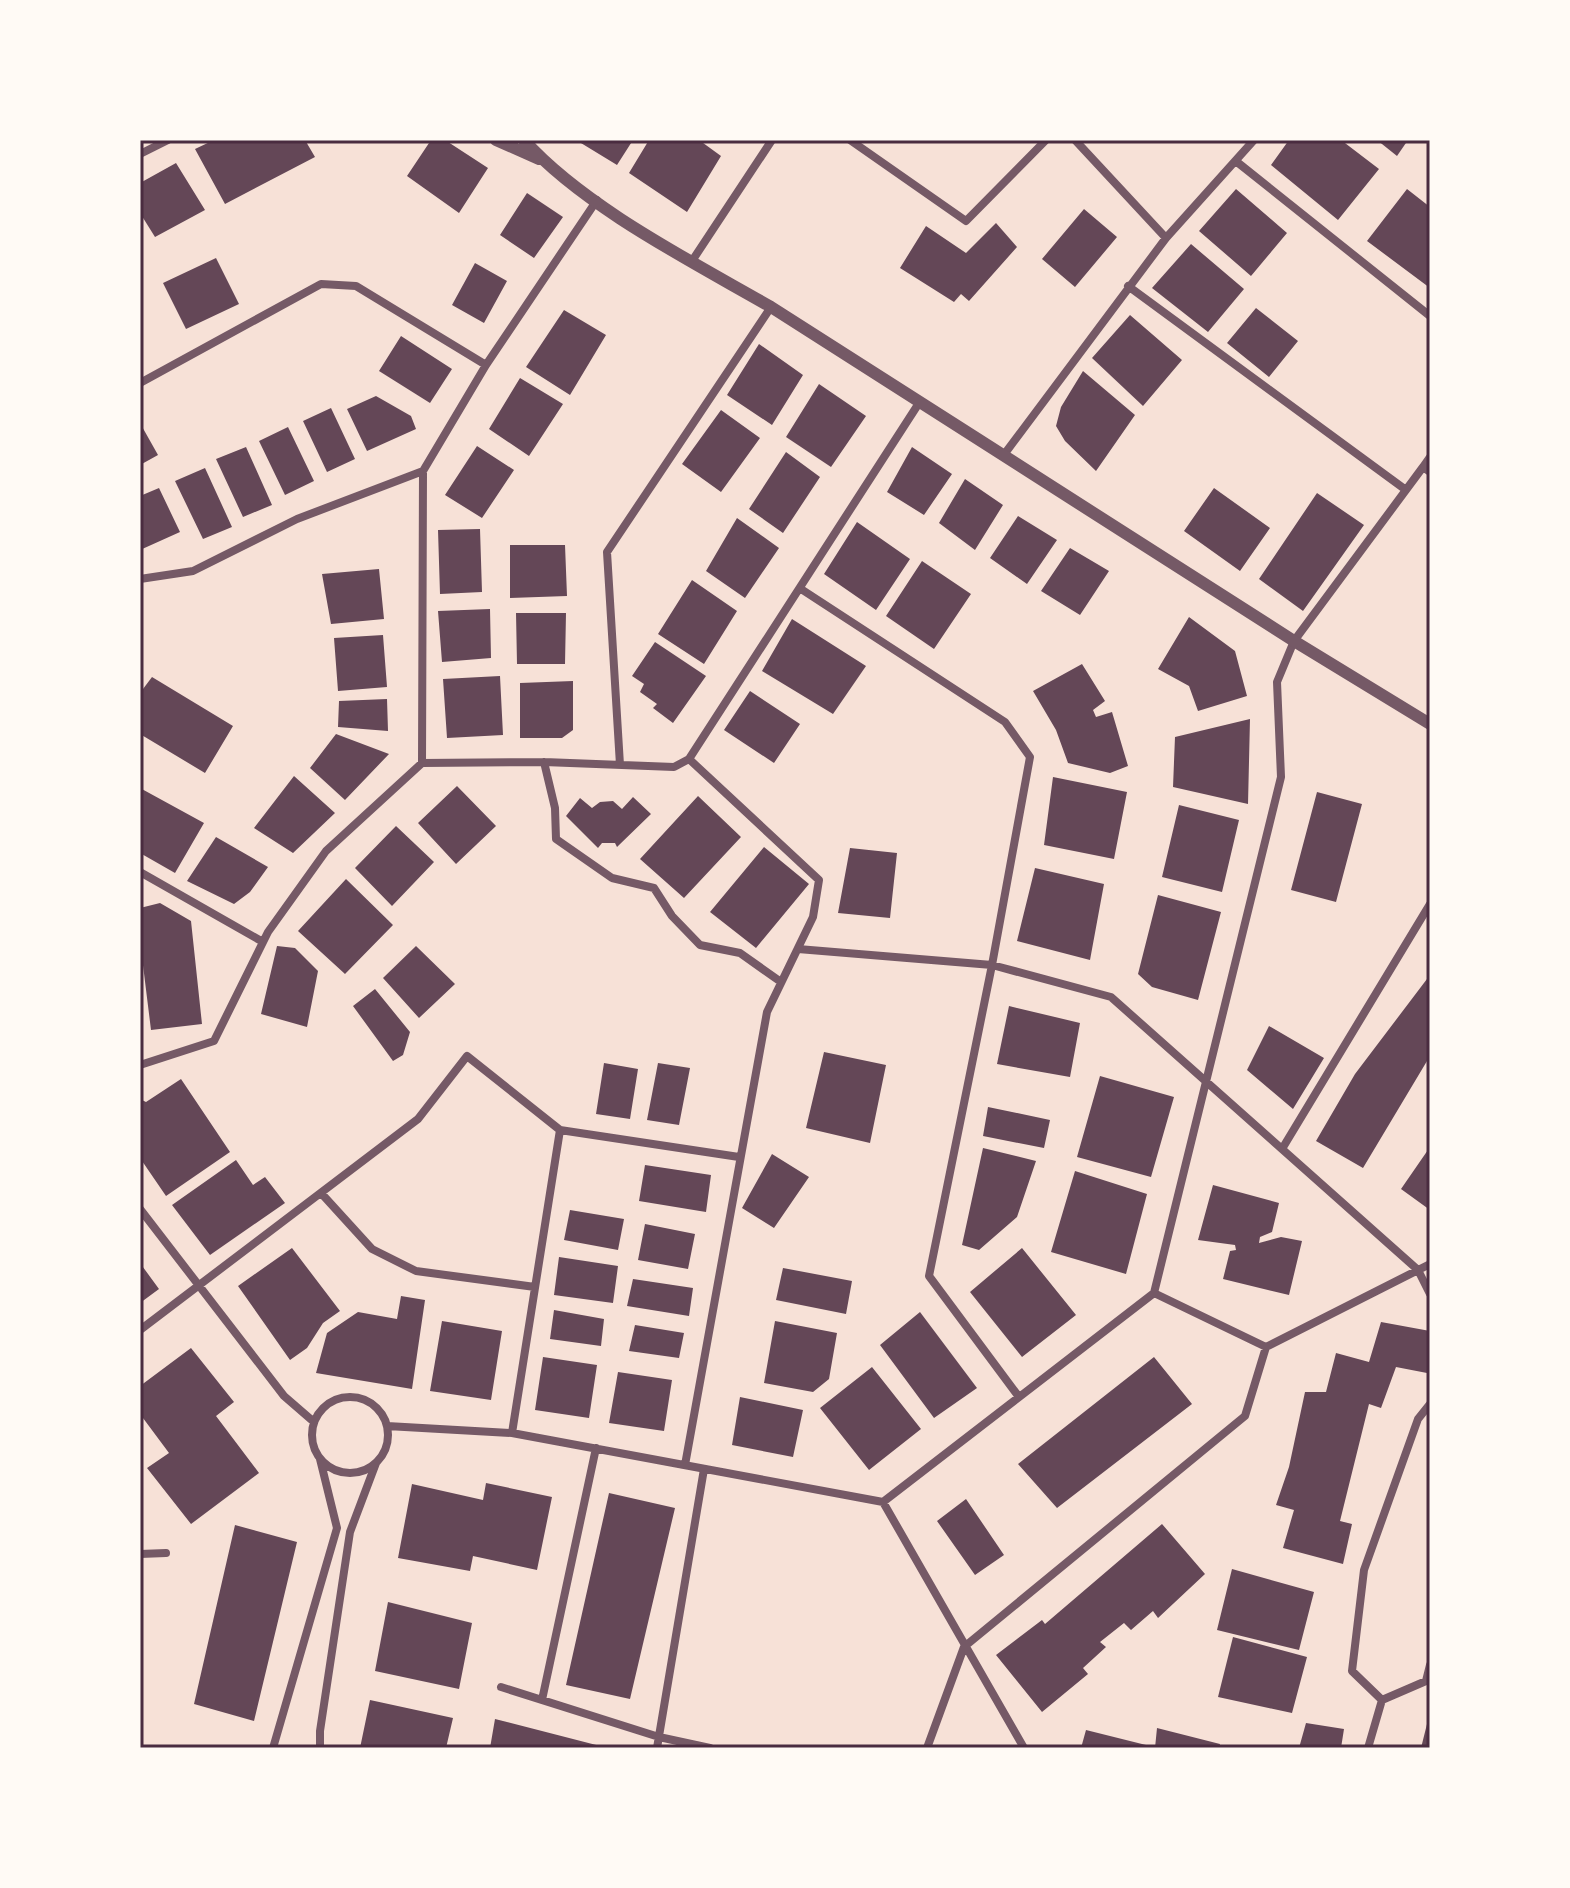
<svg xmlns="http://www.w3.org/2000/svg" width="1570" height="1888" font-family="Helvetica,sans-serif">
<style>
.building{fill:#644757}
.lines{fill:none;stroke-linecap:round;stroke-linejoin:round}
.minor{stroke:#755966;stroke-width:8}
.tertiary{stroke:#755966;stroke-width:12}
.neatline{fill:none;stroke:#4a2c40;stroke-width:3}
</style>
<rect width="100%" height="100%" fill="#f7e1d7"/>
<path class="building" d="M 214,140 L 305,140 L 315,157 L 225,204 L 195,149 Z
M 431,140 L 445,140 L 488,168 L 459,213 L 407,176 Z
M 576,140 L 633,140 L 617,165 Z
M 649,140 L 699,140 L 721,156 L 687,212 L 629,173 Z
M 1289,140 L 1341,140 L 1379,169 L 1338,220 L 1271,165 Z
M 1377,140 L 1408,140 L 1397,156 Z
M 176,163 L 205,210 L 155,237 L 140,213 L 140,183 Z
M 1236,189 L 1287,233 L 1251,276 L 1199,231 Z
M 1407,189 L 1430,207 L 1430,288 L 1367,241 Z
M 527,193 L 563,217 L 534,258 L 500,235 Z
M 1084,209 L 1117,237 L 1075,287 L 1042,259 Z
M 996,223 L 1017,247 L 969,301 L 961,294 L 954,302 L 900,268 L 926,226 L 966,253 Z
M 1191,244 L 1244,289 L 1208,332 L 1152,288 Z
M 216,258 L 239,304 L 186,329 L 163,283 Z
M 475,263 L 507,281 L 484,323 L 452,305 Z
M 1256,308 L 1298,341 L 1269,377 L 1227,343 Z
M 564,310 L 606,335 L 570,395 L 526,367 Z
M 1130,315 L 1182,360 L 1143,406 L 1092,358 Z
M 401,336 L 452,369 L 430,403 L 379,371 Z
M 759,344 L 803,375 L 772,425 L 727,395 Z
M 1083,371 L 1135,415 L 1096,471 L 1065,441 L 1056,426 L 1061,407 Z
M 520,378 L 563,404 L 529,456 L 489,429 Z
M 819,384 L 866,416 L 831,467 L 786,437 Z
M 376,396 L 411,416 L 416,429 L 367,451 L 347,409 Z
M 331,408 L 355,459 L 327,472 L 303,421 Z
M 721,410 L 760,438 L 721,492 L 682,464 Z
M 140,423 L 158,455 L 140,465 Z
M 288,427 L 314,481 L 285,495 L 259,441 Z
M 477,446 L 514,470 L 482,518 L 445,495 Z
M 246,447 L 272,505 L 243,517 L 216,459 Z
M 912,447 L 952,474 L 924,515 L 887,492 Z
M 786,452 L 820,477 L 783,533 L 749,509 Z
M 205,468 L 232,527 L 203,539 L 175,481 Z
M 965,479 L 1003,505 L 975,550 L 939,523 Z
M 159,488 L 180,532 L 140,550 L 140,496 Z
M 1214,488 L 1270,528 L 1240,571 L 1184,531 Z
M 1317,493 L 1364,525 L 1303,611 L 1259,579 Z
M 1018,516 L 1057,540 L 1027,584 L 990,558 Z
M 737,518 L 779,548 L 745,598 L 706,571 Z
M 857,522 L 910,559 L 876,610 L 824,574 Z
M 480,529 L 482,592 L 440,594 L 438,530 Z
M 510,545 L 565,545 L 567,596 L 510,598 Z
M 1070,548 L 1109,571 L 1080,615 L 1041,591 Z
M 922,561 L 971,594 L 934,649 L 886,616 Z
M 379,569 L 384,619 L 331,624 L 322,574 Z
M 692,580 L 737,611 L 704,664 L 658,634 Z
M 490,609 L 491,658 L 442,662 L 438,611 Z
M 516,613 L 566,613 L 565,664 L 517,664 Z
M 1189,617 L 1235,651 L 1247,696 L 1198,711 L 1189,686 L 1158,669 Z
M 792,619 L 866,666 L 833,714 L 762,671 Z
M 383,635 L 387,687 L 338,691 L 334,638 Z
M 655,642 L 706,676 L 673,723 L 653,708 L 657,704 L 640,692 L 644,684 L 632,676 Z
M 1082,664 L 1105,701 L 1093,710 L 1096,717 L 1112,712 L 1128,766 L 1110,773 L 1068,763 L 1056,730 L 1033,691 Z
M 500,676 L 503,735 L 447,738 L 443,679 Z
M 152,677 L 233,726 L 205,773 L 140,734 L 140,693 Z
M 573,681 L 573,730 L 562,738 L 520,738 L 520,683 Z
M 750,691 L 800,724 L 774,763 L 724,730 Z
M 387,699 L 388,731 L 338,727 L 339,701 Z
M 1250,719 L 1248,804 L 1173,787 L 1175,737 Z
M 336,734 L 389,754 L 345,800 L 310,768 Z
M 294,776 L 335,813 L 293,853 L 254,828 Z
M 1053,777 L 1127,792 L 1114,859 L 1044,845 Z
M 457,786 L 496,826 L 456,864 L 418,823 Z
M 140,788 L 204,823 L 175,873 L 140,853 Z
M 1317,792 L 1362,804 L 1336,902 L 1291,890 Z
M 698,796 L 741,837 L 684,898 L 640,859 Z
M 633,797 L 651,814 L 617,847 L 615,843 L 602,843 L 598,848 L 566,816 L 580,798 L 592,808 L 600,802 L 613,801 L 622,809 Z
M 1179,805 L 1239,820 L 1222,892 L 1162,877 Z
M 396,826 L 434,862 L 392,906 L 355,868 Z
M 216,837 L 268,867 L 250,892 L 234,904 L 187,881 Z
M 764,847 L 809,884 L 756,948 L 710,912 Z
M 850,848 L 897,853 L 890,918 L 838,913 Z
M 1035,868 L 1104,884 L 1090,960 L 1017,941 Z
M 346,879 L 393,925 L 345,974 L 298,931 Z
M 1158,895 L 1221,912 L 1198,1000 L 1152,987 L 1138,974 Z
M 160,903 L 191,921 L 202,1024 L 151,1030 L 140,941 L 140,908 Z
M 277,946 L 295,948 L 318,971 L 307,1027 L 261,1014 Z
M 416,946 L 455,984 L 419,1018 L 383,978 Z
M 1430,975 L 1430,1056 L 1363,1168 L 1316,1141 L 1355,1074 Z
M 375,989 L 410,1032 L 403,1055 L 393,1061 L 353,1006 Z
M 1009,1006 L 1080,1023 L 1070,1077 L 997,1064 Z
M 1269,1026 L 1324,1058 L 1293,1109 L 1247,1070 Z
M 824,1052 L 886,1065 L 870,1143 L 806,1128 Z
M 604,1063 L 638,1069 L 630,1119 L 596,1114 Z
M 658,1063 L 690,1068 L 679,1125 L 647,1120 Z
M 1100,1076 L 1174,1097 L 1151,1177 L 1077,1157 Z
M 181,1079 L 230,1152 L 166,1196 L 140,1158 L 140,1099 L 146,1102 Z
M 988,1107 L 1050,1120 L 1044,1148 L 983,1136 Z
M 1430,1147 L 1430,1210 L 1401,1189 Z
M 983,1148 L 1036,1161 L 1017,1217 L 979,1250 L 962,1245 Z
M 772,1154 L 809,1177 L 774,1228 L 742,1208 Z
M 236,1160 L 253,1185 L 265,1177 L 285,1203 L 210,1255 L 172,1205 Z
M 645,1165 L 711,1175 L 706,1212 L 639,1201 Z
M 1075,1171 L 1147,1194 L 1126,1274 L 1051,1252 Z
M 1213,1185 L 1279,1203 L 1272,1232 L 1260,1237 L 1259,1243 L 1281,1237 L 1302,1241 L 1289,1295 L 1223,1279 L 1230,1251 L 1236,1250 L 1235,1245 L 1198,1240 Z
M 570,1210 L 624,1219 L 618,1250 L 564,1240 Z
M 645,1224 L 695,1234 L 688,1269 L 638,1260 Z
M 292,1248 L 340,1311 L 323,1323 L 307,1348 L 290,1360 L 238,1286 Z
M 1022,1248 L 1076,1315 L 1022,1357 L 970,1292 Z
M 559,1257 L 618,1266 L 613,1303 L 554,1295 Z
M 140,1263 L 159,1289 L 140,1303 Z
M 783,1268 L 852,1281 L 846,1314 L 776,1300 Z
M 633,1279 L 693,1288 L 689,1316 L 627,1306 Z
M 401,1296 L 425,1300 L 412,1389 L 316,1373 L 327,1333 L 358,1312 L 397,1319 Z
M 554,1310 L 604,1319 L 601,1346 L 550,1339 Z
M 920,1312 L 977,1388 L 934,1418 L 880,1345 Z
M 442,1321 L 502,1331 L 491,1400 L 430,1391 Z
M 775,1321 L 837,1333 L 829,1379 L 813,1392 L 764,1383 Z
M 1381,1322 L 1430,1331 L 1427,1373 L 1396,1367 L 1381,1408 L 1369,1404 L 1340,1521 L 1352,1524 L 1343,1564 L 1283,1548 L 1294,1510 L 1276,1505 L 1289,1467 L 1305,1392 L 1326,1392 L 1336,1353 L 1369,1362 Z
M 635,1325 L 684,1333 L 679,1358 L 629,1351 Z
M 191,1348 L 234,1402 L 216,1416 L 259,1473 L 191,1524 L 147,1468 L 169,1453 L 140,1414 L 140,1386 Z
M 543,1357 L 597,1365 L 589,1418 L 535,1410 Z
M 1154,1357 L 1192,1404 L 1057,1508 L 1018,1464 Z
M 872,1367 L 921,1429 L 869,1470 L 820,1408 Z
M 618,1372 L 672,1380 L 664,1431 L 609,1423 Z
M 740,1397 L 803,1410 L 793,1457 L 732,1445 Z
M 486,1483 L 552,1497 L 537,1570 L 473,1556 L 470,1571 L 398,1558 L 412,1484 L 483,1500 Z
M 609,1493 L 675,1508 L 630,1699 L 566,1685 Z
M 966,1499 L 1004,1555 L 975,1575 L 937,1521 Z
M 1162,1524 L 1205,1574 L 1158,1618 L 1153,1611 L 1131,1630 L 1124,1623 L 1100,1642 L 1106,1647 L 1083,1668 L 1088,1674 L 1042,1712 L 996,1655 L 1042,1620 L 1045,1624 Z
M 235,1525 L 297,1542 L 254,1721 L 194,1704 Z
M 1232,1569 L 1314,1592 L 1299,1650 L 1217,1630 Z
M 388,1602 L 472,1623 L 459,1689 L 375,1671 Z
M 1233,1637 L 1307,1657 L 1292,1713 L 1218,1697 Z
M 370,1700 L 453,1718 L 446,1748 L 360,1748 Z
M 1429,1716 L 1430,1748 L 1421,1748 Z
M 495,1719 L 604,1747 L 604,1748 L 490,1748 Z
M 1306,1723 L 1344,1729 L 1341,1748 L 1299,1748 Z
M 1157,1728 L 1220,1744 L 1219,1748 L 1155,1748 Z
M 1086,1730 L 1154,1747 L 1154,1748 L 1081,1748 Z"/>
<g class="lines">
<path class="minor" d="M 850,140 L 966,221 L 1046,140
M 1075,140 L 1166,238
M 140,154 L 168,140
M 1237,162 L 1430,316
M 692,261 L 772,140
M 1128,286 L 1406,490
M 140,383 L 321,284 L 356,286 L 486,365
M 1003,456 L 1166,238 L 1254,140
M 1423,467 L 1430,457
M 140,579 L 193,571 L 297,519 L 423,471
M 801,589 L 1005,722 L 1030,757 L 992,965 L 929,1276 L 1019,1397
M 689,759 L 919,403
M 544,762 L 555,808 L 556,839 L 612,878 L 654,888 L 672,916 L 700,945 L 740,953 L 781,982
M 422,763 L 423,471 L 486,365 L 597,200
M 620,765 L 607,552 L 771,307
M 140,872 L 263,942
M 798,949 L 992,965 L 1111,997 L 1418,1270 L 1430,1294
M 140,1065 L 214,1041 L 268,932 L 326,851 L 422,763 L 544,762 L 674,767 L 689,759 L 819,880 L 813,917 L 767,1012 L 685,1465
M 1282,1149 L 1430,904
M 321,1193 L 372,1249 L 416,1271 L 535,1287
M 140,1209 L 284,1396 L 314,1422
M 1154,1293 L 1266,1347
M 140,1330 L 418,1119 L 467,1056 L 560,1130 L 739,1157
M312 1435a38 38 0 1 1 76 0a38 38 0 1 1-76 0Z
M 387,1426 L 512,1433 L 883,1502 L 1154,1293 L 1281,777 L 1277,682 L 1294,641 L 1423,467 L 1430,472
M 512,1433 L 560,1130
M 883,1502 L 1024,1748
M 140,1554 L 166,1553
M 501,1687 L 659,1737 L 710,1748
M 542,1700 L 596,1448
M 1382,1700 L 1426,1681 L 1430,1665
M 273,1748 L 337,1528 L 320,1459
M 320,1748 L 320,1731 L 350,1532 L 376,1463
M 657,1748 L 704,1469
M 927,1748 L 964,1647 L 1245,1416 L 1266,1347 L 1430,1264
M 1368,1748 L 1382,1700 L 1352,1671 L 1364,1570 L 1418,1419 L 1430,1404"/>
<path class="tertiary" d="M 496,140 L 539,159
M 524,140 C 584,207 693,262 771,307 L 1294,641 L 1430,724"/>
</g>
<rect width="1570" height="1888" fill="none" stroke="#fffaf5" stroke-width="284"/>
<rect x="142" y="142" width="1286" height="1604" class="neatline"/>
</svg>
